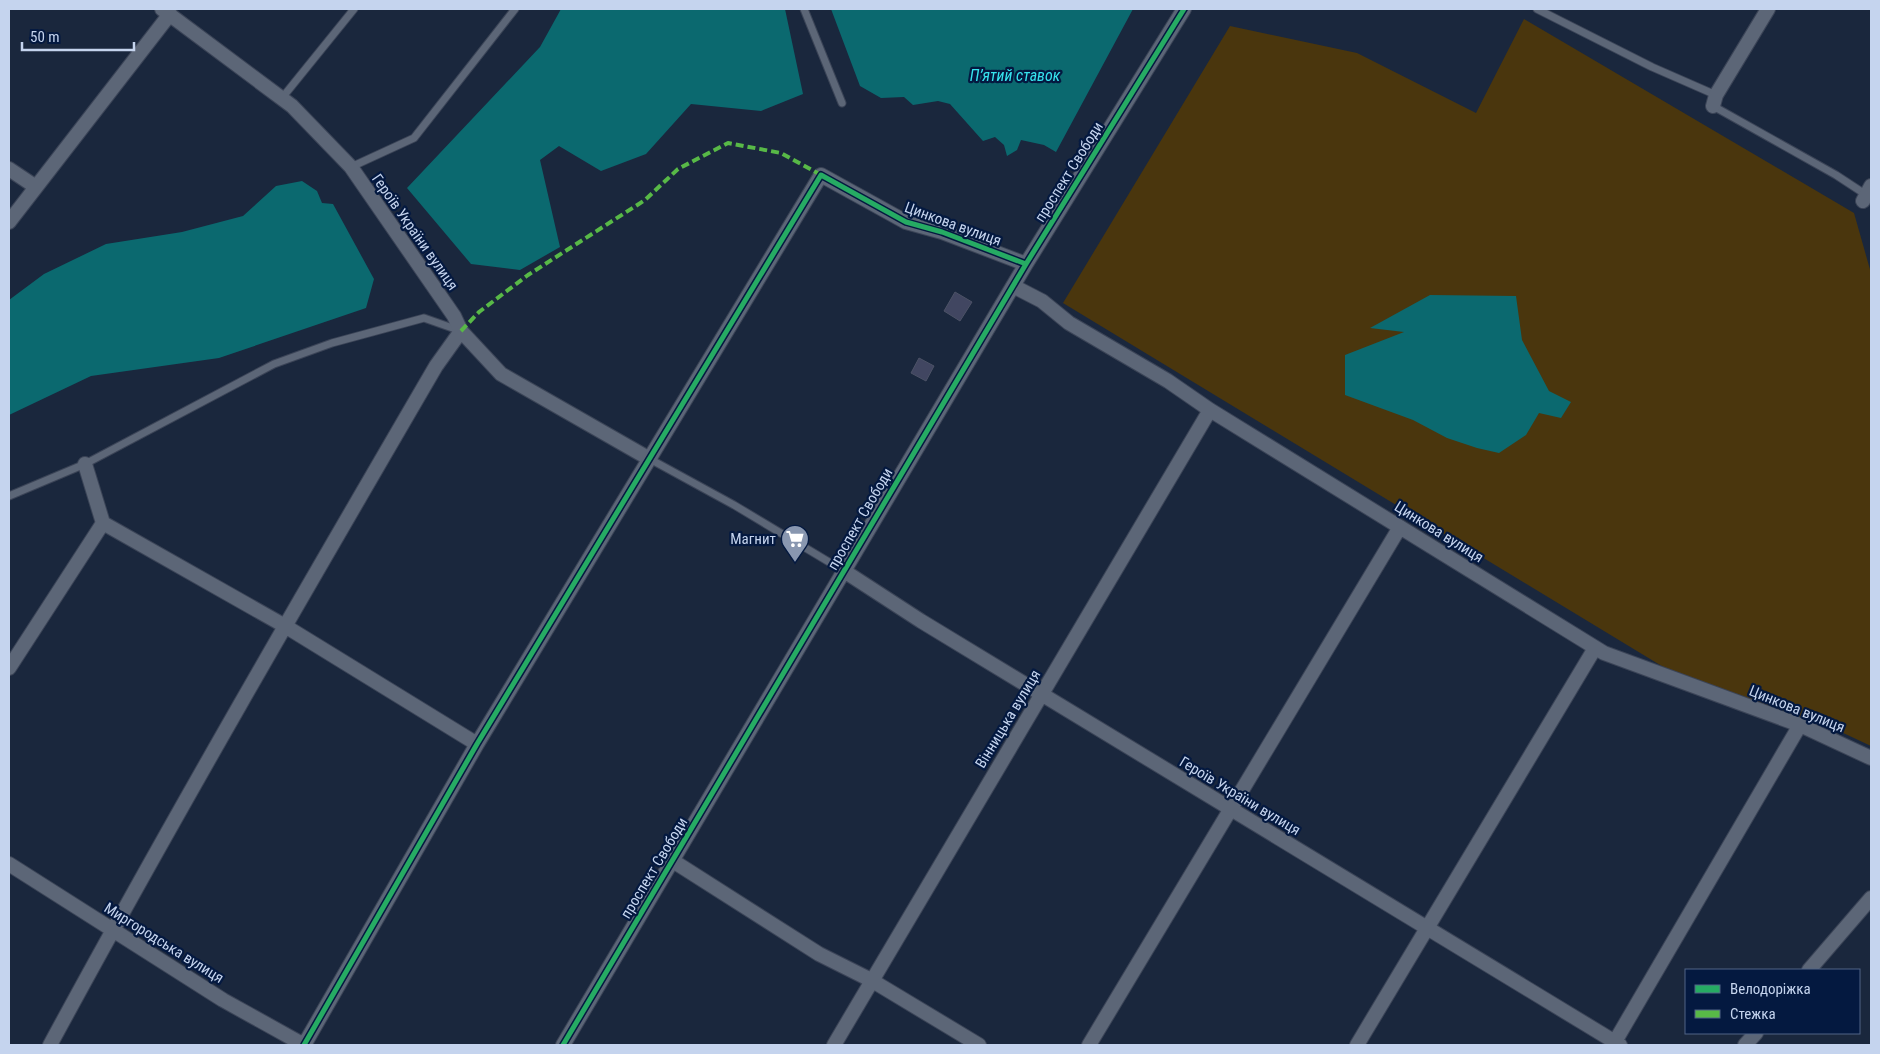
<svg xmlns="http://www.w3.org/2000/svg" width="1880" height="1054" font-family="'Roboto Condensed',sans-serif">
<style>
.green{fill:#4a360d}
.water{fill:#0b696f}
.building{fill:#414661;stroke:#4c5266}
.lines{fill:none;stroke-linecap:round;stroke-linejoin:round}
.lane-casing{stroke:#3b4457;stroke-width:9}
.street-casing{stroke:#3b4457;stroke-width:16}
.lane{stroke:#5c6677;stroke-width:7}
.street{stroke:#5c6677;stroke-width:14}
.quiet{stroke:#58b947;stroke-width:4;stroke-dasharray:8 4;stroke-linecap:butt}
.cycleway-casing{stroke:#041940;stroke-width:8}
.cycleway{stroke:#26ab63;stroke-width:5}
.labels{text-anchor:middle;stroke-width:4.5;stroke-linejoin:round;paint-order:stroke}
.street-label{font-size:15px;fill:#c5d4ee;stroke:#041940}
.poi-label{font-size:15px;fill:#c5d4ee;stroke:#041940;text-anchor:end}
.water-label{font-size:16px;font-style:italic;fill:#36e4ee;stroke:#041940}
</style>
<rect width="100%" height="100%" fill="#1a273d"/>
<path class="green" d="M 1524,19 L 1854,213 L 1871,273 L 1871,746 L 1822,723 L 1698,688 L 1063,303 L 1230,26 L 1357,53 L 1476,113 Z"/>
<path class="water" d="M 561,9 L 785,9 L 803,94 L 761,111 L 691,104 L 646,154 L 601,171 L 559,146 L 540,160 L 560,247 L 520,270 L 471,264 L 407,188 L 540,47 Z
M 831,9 L 1133,9 L 1056,152 L 1044,145 L 1021,140 L 1017,150 L 1007,156 L 1004,145 L 995,137 L 983,141 L 950,104 L 938,101 L 913,105 L 904,97 L 881,98 L 860,86 Z
M 302,181 L 317,191 L 322,203 L 333,204 L 374,279 L 366,308 L 219,358 L 91,376 L 9,415 L 9,300 L 44,274 L 106,244 L 182,232 L 243,216 L 276,186 Z
M 1430,295 L 1516,296 L 1522,340 L 1549,391 L 1571,402 L 1561,418 L 1539,413 L 1526,435 L 1499,453 L 1477,448 L 1447,438 L 1413,420 L 1345,395 L 1345,355 L 1404,332 L 1370,328 Z"/>
<path class="building" d="M 955,292 L 972,302 L 960,321 L 944,311 Z
M 919,358 L 934,366 L 926,381 L 911,373 Z"/>
<g class="lines">
<defs>
<path id="lane" d="M 804,9 L 842,103
M 1537,9 L 1652,67 L 1716,95
M 282,98 L 354,9
M 1713,106 L 1836,175 L 1868,196
M 351,167 L 414,138 L 515,9
M 648,458 L 734,505 L 844,571
M 9,496 L 85,464 L 274,364 L 332,343 L 424,318 L 461,331"/>
<path id="street" d="M 162,9 L 292,106 L 351,167 L 454,316 L 461,331 L 501,374 L 648,458
M 1713,106 L 1716,95 L 1768,9
M 9,169 L 36,187
M 1863,201 L 1871,186
M 9,222 L 170,14
M 1013,286 L 1042,301 L 1069,323 L 1168,381 L 1210,410 L 1604,653 L 1800,725 L 1871,758
M 85,464 L 103,523 L 285,626 L 477,744
M 844,571 L 921,621 L 1620,1045
M 9,668 L 103,523
M 673,861 L 819,954 L 871,980 L 979,1045
M 9,864 L 223,1000 L 304,1045
M 1809,970 L 1871,898
M 50,1045 C 174,816 305,591 436,366 L 461,331
M 304,1045 L 477,744 L 821,175 L 906,222 L 942,232 L 1026,264
M 563,1045 L 1026,264 L 1184,9
M 834,1045 L 1210,410
M 1089,1045 L 1400,527
M 1357,1045 L 1595,648
M 1613,1045 L 1800,725
M 1745,1045 L 1756,1033"/>
</defs>
<use href="#lane" class="lane-casing"/>
<use href="#street" class="street-casing"/>
<use href="#lane" class="lane"/>
<use href="#street" class="street"/>
<path class="quiet" d="M 461,331 L 479,312 L 528,275 L 645,200 L 678,169 L 728,143 L 781,153 L 821,175"/>
<defs>
<path id="cycleway" d="M 304,1045 L 477,744 L 821,175 L 906,222 L 942,232 L 1026,264
M 563,1045 L 1026,264 L 1184,9"/>
</defs>
<use href="#cycleway" class="cycleway-casing"/>
<use href="#cycleway" class="cycleway"/>
</g>
<defs>
<symbol id="supermarket-pin" viewBox="-11 -11 22 30"><path d="M0 17L-7.5 6A9.5 9.5 0 1 1 7.5 6Z" fill="#8997b0" stroke="#041940"/><path d="M-6-5.5h2.5l.6 2H6L4.5 2H-2.5L-4.4-4H-6ZM-1.5 3.2a1.3 1.3 0 1 0 .1 0ZM3 3.2a1.3 1.3 0 1 0 .1 0Z" fill="#fff"/></symbol>
</defs>
<g fill-rule="evenodd">
<use href="#supermarket-pin" x="779" y="523" width="32" height="43"/>
</g>
<g class="labels">
<g class="street-label">
<text transform="translate(1069 172) rotate(-58)" y="5">проспект Свободи</text>
<text transform="translate(953 224) rotate(20)" y="5">Цинкова вулиця</text>
<text transform="translate(415 232) rotate(55)" y="5">Героїв України вулиця</text>
<text transform="translate(860 519) rotate(-60)" y="5">проспект Свободи</text>
<text transform="translate(1439 532) rotate(32)" y="5">Цинкова вулиця</text>
<text transform="translate(1797 709) rotate(22)" y="5">Цинкова вулиця</text>
<text transform="translate(1008 719) rotate(-59)" y="5">Вінницька вулиця</text>
<text transform="translate(1240 796) rotate(31)" y="5">Героїв України вулиця</text>
<text transform="translate(654 868) rotate(-59)" y="5">проспект Свободи</text>
<text transform="translate(164 943) rotate(32)" y="5">Миргородська вулиця</text>
</g>
<g class="poi-label">
<text x="776" y="544">Магнит</text>
</g>
<g class="water-label">
<text x="1015" y="81">П’ятий ставок</text>
</g>
</g>
<rect width="1880" height="1054" fill="none" stroke="#c5d4ee" stroke-width="20"/>
<rect x="1685" y="969" width="175" height="65" fill="#041940" stroke="#516486"/>
<rect x="1695" y="985" width="25" height="8" fill="#26ab63" stroke="#516486"/>
<text x="1730" y="994" font-size="15" fill="#c5d4ee">Велодоріжка</text>
<rect x="1695" y="1010" width="25" height="8" fill="#58b947" stroke="#516486"/>
<text x="1730" y="1019" font-size="15" fill="#c5d4ee">Стежка</text>
<path d="M22 42v8h112v-8" fill="none" stroke="#c5d4ee" stroke-width="2.5"/>
<text x="30" y="42" font-size="15" fill="#c5d4ee" stroke="#041940" stroke-width="4" paint-order="stroke">50 m</text>
</svg>
